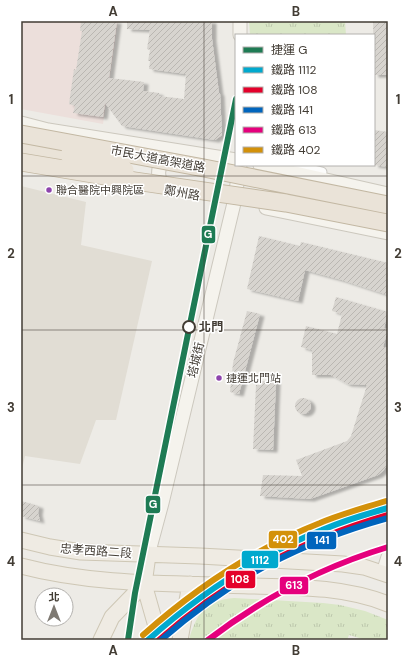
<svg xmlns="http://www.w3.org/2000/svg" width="409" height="661" font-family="'DM Sans','Noto Sans TC',sans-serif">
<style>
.residential{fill:#e1ddd4}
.medical{fill:#ecdfdb}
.grass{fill:url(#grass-tufts)}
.building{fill:url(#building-hatch);filter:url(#shadow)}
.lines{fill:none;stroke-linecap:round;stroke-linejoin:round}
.street-casing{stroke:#c9c7c2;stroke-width:11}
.secondary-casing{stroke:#ccc8be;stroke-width:15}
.primary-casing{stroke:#cec7b5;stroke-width:17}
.highway-casing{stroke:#c3b8a3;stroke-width:19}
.street{stroke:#fcfcfb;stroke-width:9}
.secondary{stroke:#f5f3ed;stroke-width:13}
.primary{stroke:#efebe3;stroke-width:15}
.highway{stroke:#eae3d8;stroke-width:17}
.highway-bridge-casing{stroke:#c3b8a3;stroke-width:19;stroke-linecap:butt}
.highway-bridge{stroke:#eae3d8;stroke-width:17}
.rail-1-casing{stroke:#fff;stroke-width:9}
.rail-2-casing{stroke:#fff;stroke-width:9}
.rail-3-casing{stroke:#fff;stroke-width:9}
.rail-4-casing{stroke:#fff;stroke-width:9}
.rail-5-casing{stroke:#fff;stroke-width:9}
.rail-1{stroke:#00a9ce;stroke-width:6}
.rail-2{stroke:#e4002b;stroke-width:6}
.rail-3{stroke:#0065bd;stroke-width:6}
.rail-4{stroke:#e5007d;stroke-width:6}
.rail-5{stroke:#d3910a;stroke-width:6}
.metro-1-casing{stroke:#fff;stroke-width:9}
.metro-1{stroke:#1e7b54;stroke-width:6}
.grid{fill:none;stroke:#423c34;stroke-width:1;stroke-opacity:0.55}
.bus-dot{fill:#8e44ad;stroke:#fff;stroke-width:1.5}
.stop-dot{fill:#fff;stroke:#423c34;stroke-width:2}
.labels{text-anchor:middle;stroke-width:3;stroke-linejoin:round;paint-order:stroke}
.bus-label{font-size:11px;fill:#423c34;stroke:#fff;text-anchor:start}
.street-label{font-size:12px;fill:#423c34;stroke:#fff}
.stop-label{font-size:12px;font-weight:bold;fill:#423c34;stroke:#fff;text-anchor:start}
.line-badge{stroke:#fff;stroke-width:1.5}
.badge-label{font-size:11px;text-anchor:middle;font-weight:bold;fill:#fff}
.neatline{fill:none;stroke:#423c34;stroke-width:1.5}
.grid-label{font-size:13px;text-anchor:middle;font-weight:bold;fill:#423c34}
</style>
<defs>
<pattern id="grass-tufts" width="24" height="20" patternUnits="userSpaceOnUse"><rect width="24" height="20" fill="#dae7c7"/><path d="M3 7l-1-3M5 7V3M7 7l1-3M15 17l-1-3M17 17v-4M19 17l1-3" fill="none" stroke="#bcc7ac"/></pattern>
<pattern id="building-hatch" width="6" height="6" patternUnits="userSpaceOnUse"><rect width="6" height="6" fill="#d7d4cf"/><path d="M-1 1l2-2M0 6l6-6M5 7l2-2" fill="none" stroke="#bab7b2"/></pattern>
<filter id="shadow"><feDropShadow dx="4.5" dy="2.5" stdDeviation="1" flood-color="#0004"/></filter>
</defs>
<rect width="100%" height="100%" fill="#edebe6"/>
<path class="residential" d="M 21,186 L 86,202 L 81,245 L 152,261 L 116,420 L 96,420 L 80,464 L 25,456 L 21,473 Z"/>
<path class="medical" d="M 21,21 L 118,21 L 103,124 L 21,109 Z"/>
<path class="grass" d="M 249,21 L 345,21 L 346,35 L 250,35 Z
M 234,598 L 323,603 L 340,605 L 365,611 L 388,620 L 388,640 L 366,640 L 349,635 L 347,640 L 189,640 C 196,614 206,600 234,598 Z"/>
<path class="building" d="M 81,21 L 117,21 L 109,78 L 144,82 L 143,91 L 159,93 L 159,96 L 184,99 L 186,74 L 149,69 L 150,61 L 148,61 L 150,50 L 147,49 L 150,30 L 127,29 L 127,21 L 212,21 L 212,39 L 219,93 L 220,93 L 222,135 L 215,140 L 122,126 L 105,103 L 103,117 L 73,113 L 75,106 L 69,104 L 74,69 L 76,70 L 82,31 L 80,31 Z
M 373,21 L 388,21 L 388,75 L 374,75 Z
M 374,130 L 388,132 L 388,167 L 374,165 Z
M 259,236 L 300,246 L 301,242 L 388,263 L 388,295 L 342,280 L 305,270 L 298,301 L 247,289 Z
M 336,297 L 388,312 L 384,328 L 388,329 L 383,347 L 388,348 L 388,460 L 387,465 L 383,471 L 378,475 L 310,499 L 260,496 L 263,475 L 302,476 L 296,460 L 347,441 L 351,436 L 367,385 L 347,384 L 331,375 L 312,375 L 312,350 L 301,347 L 306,326 L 337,334 L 342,314 L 332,311 Z
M 247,311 L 260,314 L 239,394 L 230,392 L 233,363 Z
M 261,381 L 276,381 L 273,450 L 253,449 L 256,385 L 261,385 Z
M295 406a8 8 0 1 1 16 0a8 8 0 1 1-16 0Z
M 21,501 L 39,506 L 38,513 L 40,521 L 21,516 Z"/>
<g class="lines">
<defs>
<path id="street" d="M 294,165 L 322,172 L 319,184"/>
<path id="secondary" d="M 240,21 L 240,35
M 21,123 L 48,130 L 236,160
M 260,165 L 388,194
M 169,189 C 158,184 156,171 162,162 C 163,159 167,157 169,155
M 266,208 L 388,233
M 148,555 L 162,503 L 234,203 L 240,165
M 383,573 L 388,557"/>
<path id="primary" d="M 21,540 L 50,547 L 81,552 L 200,556 L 343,564 L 364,567 L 388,575
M 148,555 L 144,584 L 157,630 L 154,640
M 21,566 C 97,586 176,583 253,586 C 298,587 346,587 388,604
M 101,640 L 112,617 L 144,584
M 180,640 L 190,584"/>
<path id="highway" d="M 21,147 L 69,155"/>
</defs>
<use href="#street" class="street-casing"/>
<use href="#secondary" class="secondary-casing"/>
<use href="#primary" class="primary-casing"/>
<use href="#highway" class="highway-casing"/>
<use href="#street" class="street"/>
<use href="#secondary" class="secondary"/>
<use href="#primary" class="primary"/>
<use href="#highway" class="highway"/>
<defs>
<path id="highway-bridge" d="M 21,134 L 204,168 L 388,205
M 69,155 L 125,170
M 21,162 L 135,181 L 286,203 L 388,223"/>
</defs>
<use href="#highway-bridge" class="highway-bridge-casing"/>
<use href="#highway-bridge" class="highway-bridge"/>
<defs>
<path id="rail-1" d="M 148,640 C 200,594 257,556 322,530 C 343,521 366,514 388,508"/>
<path id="rail-2" d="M 159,640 C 228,579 299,541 388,515"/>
<path id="rail-3" d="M 161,640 C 232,578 298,543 388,518"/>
<path id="rail-4" d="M 208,640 C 263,598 322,567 388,547"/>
<path id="rail-5" d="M 143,635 C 196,588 254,549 320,523 C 341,514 364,508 386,501"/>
</defs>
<use href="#rail-1" class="rail-1-casing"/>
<use href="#rail-2" class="rail-2-casing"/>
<use href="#rail-3" class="rail-3-casing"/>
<use href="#rail-4" class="rail-4-casing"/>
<use href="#rail-5" class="rail-5-casing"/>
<use href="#rail-1" class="rail-1"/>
<use href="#rail-2" class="rail-2"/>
<use href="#rail-3" class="rail-3"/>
<use href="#rail-4" class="rail-4"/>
<use href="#rail-5" class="rail-5"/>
<defs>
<path id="metro-1" d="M 128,640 L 135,593 L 236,99"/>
</defs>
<use href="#metro-1" class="metro-1-casing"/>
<use href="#metro-1" class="metro-1"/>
</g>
<path class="grid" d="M 204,21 L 204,640M 21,176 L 388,176M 21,330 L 388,330M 21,485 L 388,485"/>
<g class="bus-dot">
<circle cx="49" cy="190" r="3.5"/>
<circle cx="219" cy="378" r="3.5"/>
</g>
<circle class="stop-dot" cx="189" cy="327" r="6"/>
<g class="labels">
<g class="bus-label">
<text x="56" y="194">聯合醫院中興院區</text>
<text x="226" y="382">捷運北門站</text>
</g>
<g class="street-label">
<text transform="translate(158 159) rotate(11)" y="4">市民大道高架道路</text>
<text transform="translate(182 193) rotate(10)" y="4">鄭州路</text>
<text transform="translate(196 360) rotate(-77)" y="4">塔城街</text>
<text transform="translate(96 551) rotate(4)" y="4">忠孝西路二段</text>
</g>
<g class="stop-label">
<text x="199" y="331">北門</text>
</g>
</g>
<g class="line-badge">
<rect x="201" y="225" width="15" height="19" rx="4" fill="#1e7b54"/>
<rect x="145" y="495" width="16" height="19" rx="4" fill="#1e7b54"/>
<rect x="268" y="530" width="30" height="19" rx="4" fill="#d3910a"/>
<rect x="306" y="531" width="31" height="19" rx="4" fill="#0065bd"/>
<rect x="241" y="550" width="38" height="19" rx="4" fill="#00a9ce"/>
<rect x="225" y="570" width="31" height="19" rx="4" fill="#e4002b"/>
<rect x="279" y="576" width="30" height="19" rx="4" fill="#e5007d"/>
</g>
<g class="badge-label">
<text x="208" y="238">G</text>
<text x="153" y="508">G</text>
<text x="283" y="543">402</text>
<text x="322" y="544">141</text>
<text x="260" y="564">1112</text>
<text x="240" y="583">108</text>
<text x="294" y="589">613</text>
</g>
<rect width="409" height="661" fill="none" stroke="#ffffff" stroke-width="44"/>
<rect x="235" y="34" width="140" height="132" fill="#ffffff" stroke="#b3b1ae"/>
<rect x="243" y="47" width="20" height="6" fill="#1e7b54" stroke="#b3b1ae"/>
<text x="271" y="54" font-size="12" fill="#423c34">捷運 G</text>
<rect x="243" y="67" width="20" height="6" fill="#00a9ce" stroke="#b3b1ae"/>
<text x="271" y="74" font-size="12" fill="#423c34">鐵路 1112</text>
<rect x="243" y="87" width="20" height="6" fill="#e4002b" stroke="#b3b1ae"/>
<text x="271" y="94" font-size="12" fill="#423c34">鐵路 108</text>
<rect x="243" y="107" width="20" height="6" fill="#0065bd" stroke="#b3b1ae"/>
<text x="271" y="114" font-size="12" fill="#423c34">鐵路 141</text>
<rect x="243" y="127" width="20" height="6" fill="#e5007d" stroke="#b3b1ae"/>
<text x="271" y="134" font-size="12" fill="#423c34">鐵路 613</text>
<rect x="243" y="147" width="20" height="6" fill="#d3910a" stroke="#b3b1ae"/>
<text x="271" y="154" font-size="12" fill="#423c34">鐵路 402</text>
<g transform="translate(54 607)"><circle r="19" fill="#ffffff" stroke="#b3b1ae"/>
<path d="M0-3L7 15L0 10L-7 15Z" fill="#7e7972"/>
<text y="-6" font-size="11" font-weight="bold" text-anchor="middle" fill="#423c34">北</text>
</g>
<rect x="22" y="22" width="365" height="617" class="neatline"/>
<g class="grid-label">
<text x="113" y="16">A</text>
<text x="296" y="16">B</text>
<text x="11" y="104">1</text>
<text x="398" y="104">1</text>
<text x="11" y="258">2</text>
<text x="398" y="258">2</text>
<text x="11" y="412">3</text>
<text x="398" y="412">3</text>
<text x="11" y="566">4</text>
<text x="398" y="566">4</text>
<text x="113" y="655">A</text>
<text x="296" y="655">B</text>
</g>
</svg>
